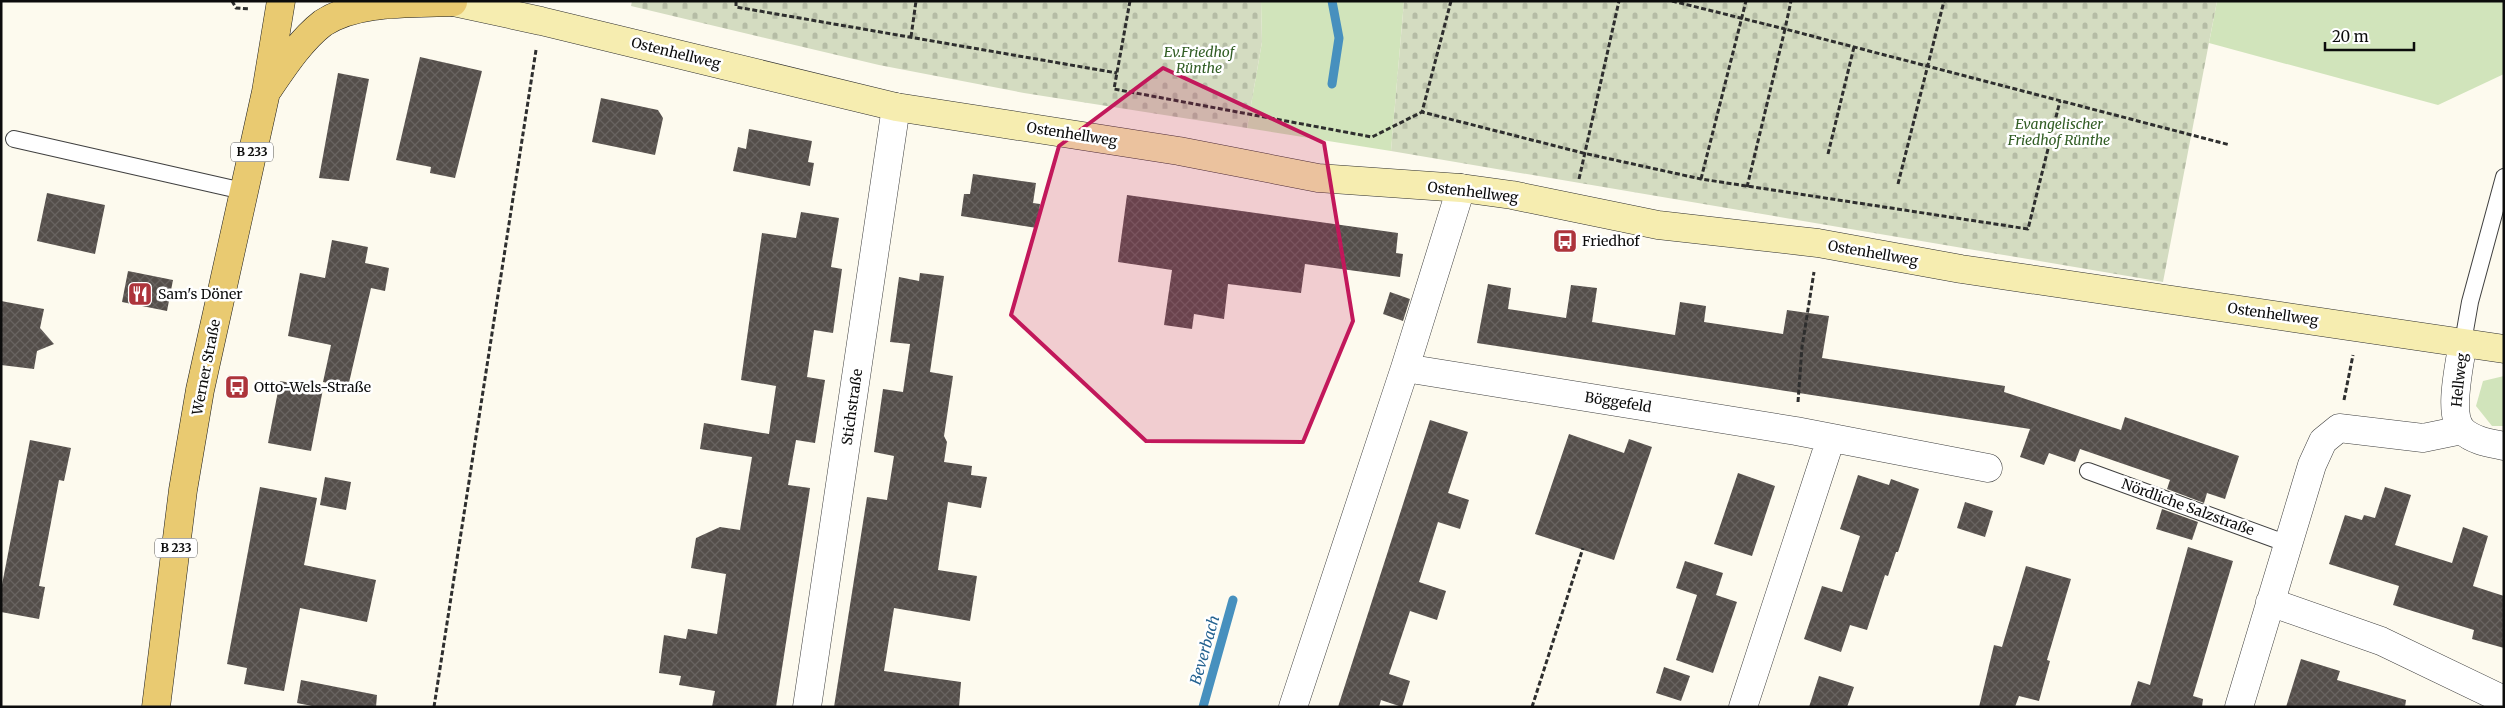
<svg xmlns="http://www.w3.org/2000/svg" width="2505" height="708" font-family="Merriweather,serif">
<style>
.grass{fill:#d1e4bb}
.cemetery{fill:url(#cemetery-stones)}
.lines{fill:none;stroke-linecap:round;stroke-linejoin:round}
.stream{stroke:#4790be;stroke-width:9}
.building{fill:url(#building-cross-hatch)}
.lane-casing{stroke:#3f3f3f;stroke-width:18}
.street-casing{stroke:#3f3f3f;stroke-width:29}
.secondary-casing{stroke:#2e2e2e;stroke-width:29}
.primary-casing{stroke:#1d1d1d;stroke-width:29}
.path{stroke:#2e2e2e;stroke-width:3;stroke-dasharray:5 2.5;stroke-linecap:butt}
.lane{stroke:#fff;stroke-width:16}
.street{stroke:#fff;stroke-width:28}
.secondary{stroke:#f6edb0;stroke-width:28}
.primary{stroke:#e9ca71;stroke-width:28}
.marked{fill:#c2185b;fill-opacity:0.2;stroke:#c2185b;stroke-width:4;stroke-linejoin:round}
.labels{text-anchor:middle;stroke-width:5;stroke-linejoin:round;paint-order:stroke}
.shield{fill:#fff;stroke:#555;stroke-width:1}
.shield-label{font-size:12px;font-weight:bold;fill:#0c0c0c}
.park-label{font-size:14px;font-style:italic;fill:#315d24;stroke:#fff}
.street-label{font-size:14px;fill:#0c0c0c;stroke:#fff}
.poi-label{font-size:14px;fill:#0c0c0c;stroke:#fff;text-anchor:start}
.water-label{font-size:15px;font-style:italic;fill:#246290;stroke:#fff}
</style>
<defs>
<pattern id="cemetery-stones" width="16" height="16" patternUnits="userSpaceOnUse" patternTransform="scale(1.25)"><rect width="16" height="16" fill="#d4dcc1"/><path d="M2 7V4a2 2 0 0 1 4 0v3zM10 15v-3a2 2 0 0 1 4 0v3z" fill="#b5bca5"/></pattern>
<pattern id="building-cross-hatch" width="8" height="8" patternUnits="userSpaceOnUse" patternTransform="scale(1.25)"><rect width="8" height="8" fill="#544e4a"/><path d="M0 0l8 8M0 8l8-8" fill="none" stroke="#686360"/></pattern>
</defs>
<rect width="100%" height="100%" fill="#fdfaee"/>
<path class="grass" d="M 1261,1 L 1404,1 L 1391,151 L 1247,128 L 1262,42 Z
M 2217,1 L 2504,1 L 2504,74 L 2438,105 L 2209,43 Z
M 2504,376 L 2504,426 L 2492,426 L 2476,406 L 2483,381 Z"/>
<path class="cemetery" d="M 632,1 L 1261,1 L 1262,42 L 1247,128 L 1024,93 L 879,65 L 631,6 Z
M 1404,1 L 2217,1 L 2163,282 L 1391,151 Z"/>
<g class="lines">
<path class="stream" d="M 1332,84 L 1339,38 L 1332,1
M 1203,707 L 1233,600"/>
</g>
<path class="building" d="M 420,57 L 482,71 L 455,178 L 430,173 L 431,167 L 396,160 Z
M 338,73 L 369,79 L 349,181 L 319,178 Z
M 601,98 L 658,110 L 663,118 L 655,155 L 592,142 Z
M 749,129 L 812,141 L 808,162 L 814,163 L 810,186 L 733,171 L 738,147 L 746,149 Z
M 973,174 L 1036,183 L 1033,203 L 1040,204 L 1037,228 L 961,216 L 964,194 L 970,194 Z
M 47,193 L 105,205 L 95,254 L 37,241 Z
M 1127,195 L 1398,233 L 1396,253 L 1403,254 L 1400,277 L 1305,264 L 1301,293 L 1228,284 L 1224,319 L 1194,314 L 1192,329 L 1164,325 L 1172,270 L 1118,262 Z
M 801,212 L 839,218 L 831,267 L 842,269 L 833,333 L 814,330 L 807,377 L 825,380 L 815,443 L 796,440 L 788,485 L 810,488 L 776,707 L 712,707 L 715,691 L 679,685 L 681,676 L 659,673 L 664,635 L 686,639 L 688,629 L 717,634 L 726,574 L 691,568 L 696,538 L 720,527 L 740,530 L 752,457 L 700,449 L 704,423 L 769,434 L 776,386 L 741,380 L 754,288 L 762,233 L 796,238 Z
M 332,240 L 368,247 L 365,263 L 389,268 L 385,291 L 371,288 L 348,387 L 323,382 L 331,345 L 288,336 L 300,273 L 325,278 Z
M 128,271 L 173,280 L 167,311 L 122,302 Z
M 920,273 L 944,276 L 930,372 L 953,376 L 944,436 L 947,442 L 944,462 L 972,466 L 971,475 L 987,477 L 981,508 L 948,502 L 938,570 L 977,576 L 970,621 L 894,608 L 884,671 L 961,682 L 959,707 L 834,707 L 867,497 L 887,500 L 894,456 L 874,452 L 883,389 L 903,392 L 910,344 L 890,342 L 899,277 L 919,281 Z
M 1488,284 L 1511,288 L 1508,309 L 1566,318 L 1571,285 L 1597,288 L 1592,322 L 1675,335 L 1680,302 L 1706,306 L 1704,322 L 1783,334 L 1787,310 L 1829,316 L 1822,358 L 2005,386 L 2004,392 L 2121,430 L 2125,417 L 2239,456 L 2225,499 L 2207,493 L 2204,503 L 2167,489 L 2170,480 L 2080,449 L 2075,462 L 2049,453 L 2044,465 L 2020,457 L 2030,429 L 1477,343 Z
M 1390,292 L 1410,299 L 1403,321 L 1383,314 Z
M 1,301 L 44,309 L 40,328 L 54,344 L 37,351 L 34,369 L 1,365 Z
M 280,381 L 323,389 L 311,451 L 268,443 Z
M 1430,420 L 1468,432 L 1448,493 L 1469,500 L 1460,529 L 1438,522 L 1419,582 L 1446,591 L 1437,620 L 1410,611 L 1389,674 L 1410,681 L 1402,707 L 1381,700 L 1379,707 L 1338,707 Z
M 1569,434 L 1624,453 L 1629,439 L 1652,447 L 1614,560 L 1535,534 Z
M 30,440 L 71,448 L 64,481 L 59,480 L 39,586 L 45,587 L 39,619 L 1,612 L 1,590 Z
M 1738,473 L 1775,486 L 1752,556 L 1714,544 Z
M 1858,475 L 1889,485 L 1891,479 L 1919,489 L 1898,552 L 1896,552 L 1888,576 L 1885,575 L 1867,630 L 1850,625 L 1841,652 L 1804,639 L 1822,586 L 1842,592 L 1860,536 L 1840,529 Z
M 325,477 L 351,482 L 346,510 L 320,505 Z
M 260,487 L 317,498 L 304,565 L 376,580 L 367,622 L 300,608 L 284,691 L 244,684 L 247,668 L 227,664 Z
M 2385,487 L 2411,495 L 2395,545 L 2452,563 L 2463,527 L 2488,536 L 2473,586 L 2504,596 L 2504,648 L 2472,639 L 2474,630 L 2393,605 L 2399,586 L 2329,564 L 2345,515 L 2362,520 L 2364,515 L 2375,518 Z
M 1965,502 L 1993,511 L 1985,537 L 1957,528 Z
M 2162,509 L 2198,522 L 2192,540 L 2156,529 Z
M 2188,547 L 2233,561 L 2193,696 L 2203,699 L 2202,707 L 2130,707 L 2138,681 L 2150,685 Z
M 1685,561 L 1723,573 L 1716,595 L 1737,602 L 1713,673 L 1676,660 L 1697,595 L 1676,588 Z
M 2026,566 L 2071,579 L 2047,660 L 2050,661 L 2039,701 L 2019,696 L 2015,707 L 1979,707 L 1994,645 L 2002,647 Z
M 2301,659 L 2340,671 L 2337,680 L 2406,700 L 2405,707 L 2286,707 Z
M 1664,667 L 1690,676 L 1681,701 L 1656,693 Z
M 1819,676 L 1854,687 L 1847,707 L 1809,707 Z
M 301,680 L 377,695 L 376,707 L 317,707 L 297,703 Z"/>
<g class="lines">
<defs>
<path id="lane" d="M 14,139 L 243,191
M 2463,342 L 2470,302 L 2504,177
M 2088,471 L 2288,544"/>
<path id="street" d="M 2463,342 C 2460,363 2447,416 2463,431 C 2474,441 2490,443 2504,446
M 1405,368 L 1796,431 L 1988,468
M 2270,602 L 2381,641 L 2504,700
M 807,707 L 896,107
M 1293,707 L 1405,368 L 1461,188
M 1743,707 L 1831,438
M 2239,707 L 2312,465 L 2323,441 L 2339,428 L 2423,438 L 2462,430"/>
<path id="secondary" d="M 449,1 L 541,21 L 896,107 L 1179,151 L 1318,178 L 1461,188 L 1512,195 L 1658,225 L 1818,243 L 1961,269 L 2504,349"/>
<path id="primary" d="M 269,88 C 284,66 301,40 323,23 C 358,0 412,4 453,2
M 156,707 L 183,490 L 200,390 L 266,92 L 281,1"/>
</defs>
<use href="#lane" class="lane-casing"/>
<use href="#street" class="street-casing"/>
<use href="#secondary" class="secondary-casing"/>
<use href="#primary" class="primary-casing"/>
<path class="path" d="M 232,1 L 236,8 L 250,9
M 736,1 L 736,7 L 1117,73
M 1130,1 L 1114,89 L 1372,137 L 1422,112
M 1451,1 L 1422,112 L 1583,153 L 1701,179 L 2028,229 L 2060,101
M 1672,1 L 1785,29 L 1791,1
M 911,37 L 916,1
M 1828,154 L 1854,47
M 1579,179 L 1619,1
M 1701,179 L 1746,1
M 1898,184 L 1944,1
M 1747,187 L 1785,29 L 2230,145
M 2344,400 L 2353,355
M 1798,402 L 1802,347 L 1814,272
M 434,707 L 536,50
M 1532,707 L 1583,548"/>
<use href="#lane" class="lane"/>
<use href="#street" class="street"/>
<use href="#secondary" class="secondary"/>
<use href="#primary" class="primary"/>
</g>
<path class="marked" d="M 1163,68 L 1324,143 L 1353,321 L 1303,442 L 1146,441 L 1011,315 L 1059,146 Z"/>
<defs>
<symbol id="bus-square" viewBox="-11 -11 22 22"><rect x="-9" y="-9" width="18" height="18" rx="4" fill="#ad343b" stroke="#fff"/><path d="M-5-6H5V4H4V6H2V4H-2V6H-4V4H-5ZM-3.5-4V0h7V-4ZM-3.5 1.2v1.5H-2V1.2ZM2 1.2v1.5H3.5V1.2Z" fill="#fff"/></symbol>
<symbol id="restaurant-square" viewBox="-11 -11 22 22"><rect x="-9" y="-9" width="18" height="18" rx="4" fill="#ad343b" stroke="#fff"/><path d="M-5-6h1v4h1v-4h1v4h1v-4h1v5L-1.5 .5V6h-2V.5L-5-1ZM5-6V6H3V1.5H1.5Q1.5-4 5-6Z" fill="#fff"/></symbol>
</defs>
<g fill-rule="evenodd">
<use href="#bus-square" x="1551" y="227" width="28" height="28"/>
<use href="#restaurant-square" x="126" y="280" width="28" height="28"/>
<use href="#bus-square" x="223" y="373" width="28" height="28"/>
</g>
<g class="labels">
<g class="shield">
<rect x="231" y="142.5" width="42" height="19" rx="4"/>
<rect x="155" y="538.5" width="42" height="19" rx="4"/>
</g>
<g class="shield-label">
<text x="252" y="156">B 233</text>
<text x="176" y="552">B 233</text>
</g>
<g class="park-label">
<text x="1199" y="57">Ev.Friedhof<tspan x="1199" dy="16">Rünthe</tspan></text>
<text x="2059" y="129">Evangelischer<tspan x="2059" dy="16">Friedhof Rünthe</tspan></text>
</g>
<g class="street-label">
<text transform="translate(676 53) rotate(14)" y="5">Ostenhellweg</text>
<text transform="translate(1072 134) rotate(9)" y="5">Ostenhellweg</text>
<text transform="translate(1473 192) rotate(7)" y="5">Ostenhellweg</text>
<text transform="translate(1873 253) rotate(10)" y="5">Ostenhellweg</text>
<text transform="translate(2273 314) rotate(8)" y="5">Ostenhellweg</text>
<text transform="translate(206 367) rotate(-79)" y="5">Werner Straße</text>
<text transform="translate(2459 380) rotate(-84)" y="5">Hellweg</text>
<text transform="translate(1618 402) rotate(9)" y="5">Böggefeld</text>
<text transform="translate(852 407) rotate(-82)" y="5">Stichstraße</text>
<text transform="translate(2188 507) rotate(20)" y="5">Nördliche Salzstraße</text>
</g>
<g class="poi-label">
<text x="1582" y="246">Friedhof</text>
<text x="158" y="299">Sam's Döner</text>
<text x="254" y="392">Otto-Wels-Straße</text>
</g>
<g class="water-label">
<text transform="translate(1205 650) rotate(-74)" y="5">Beverbach</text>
</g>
</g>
<rect width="2505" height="708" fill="none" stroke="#0c0c0c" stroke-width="5"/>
<path d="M2325 42v8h89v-8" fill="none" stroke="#0c0c0c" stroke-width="2.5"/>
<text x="2332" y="42" font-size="15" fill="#0c0c0c" stroke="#ffffff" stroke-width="4" paint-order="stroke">20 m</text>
</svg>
